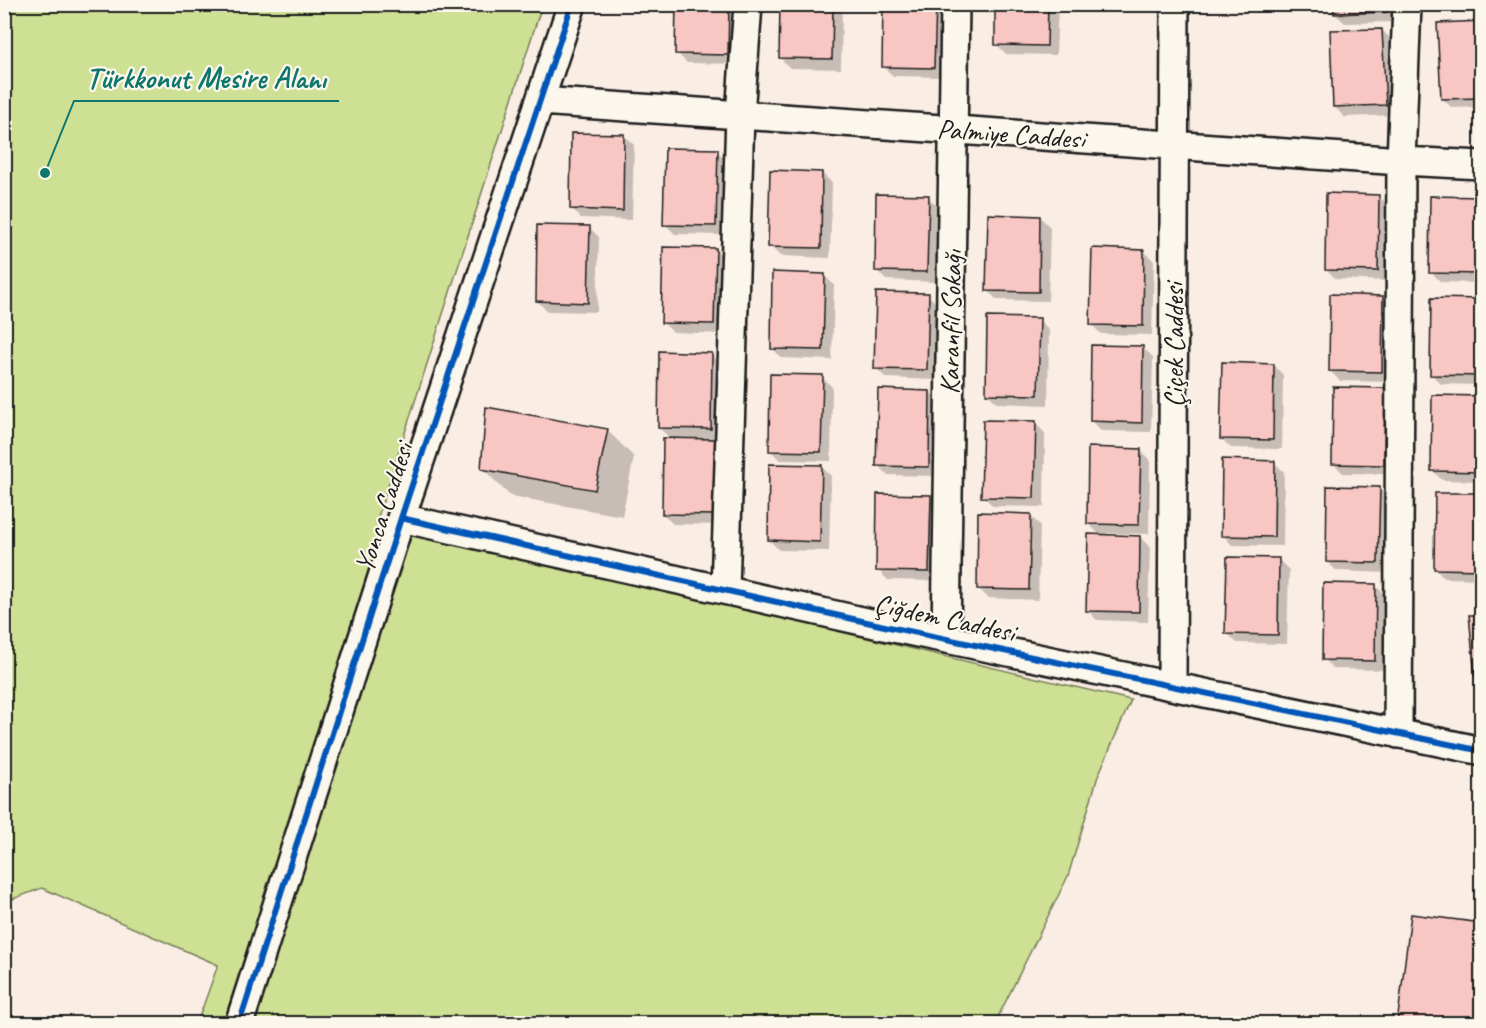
<svg xmlns="http://www.w3.org/2000/svg" width="1486" height="1028" font-family="Caveat,sans-serif">
<style>
.green{fill:#cee094;stroke:#757e58;stroke-width:1.5}
.shadow{fill:#0003}
.building{fill:#f8c7c3;stroke:#1c1c1c;stroke-width:1.5}
.lines{fill:none;stroke-linecap:round;stroke-linejoin:round}
.street-casing{stroke:#1c1c1c;stroke-width:32}
.street{stroke:#fbf7ec;stroke-width:27}
.cycleway-casing{stroke:#fbf7ec;stroke-width:10}
.cycleway{stroke:#0057b8;stroke-width:6}
.labels{text-anchor:middle;stroke-width:4.5;stroke-linejoin:round;paint-order:stroke}
.street-label{font-size:28px;fill:#1c1c1c;stroke:#fbf7ec}
.leader{fill:none;stroke:#0f766e;stroke-width:2}
.callout-dot{fill:#0f766e;stroke:#fbf7ec;stroke-width:2}
.callout-label{font-size:30px;text-anchor:middle;font-weight:bold;fill:#0f766e;stroke:#fbf7ec;stroke-width:4.5;stroke-linejoin:round;paint-order:stroke}
</style>
<rect width="100%" height="100%" fill="#faede4"/>
<filter id="ink" filterUnits="userSpaceOnUse"><feTurbulence type="fractalNoise" baseFrequency=".0167" numOctaves="2"/><feDisplacementMap in="SourceGraphic" scale="12" xChannelSelector="R" yChannelSelector="G"/><feConvolveMatrix kernelMatrix="1 2 1 2 8 2 1 2 1" color-interpolation-filters="sRGB"/></filter>
<g filter="url(#ink)">
<path class="green" d="M 5,5 L 542,5 L 376,523 L 1131,700 L 1098,776 L 1068,876 L 998,1017 L 997,1023 L 197,1023 L 218,965 L 42,888 L 5,902 Z"/>
<path class="shadow" d="M 677,4 L 738,4 L 737,64 L 687,63 L 677,53 Z
M 781,4 L 842,4 L 841,69 L 790,68 L 780,58 Z
M 884,4 L 945,4 L 944,77 L 893,76 L 883,66 Z
M 997,4 L 1058,4 L 1056,55 L 1006,54 L 996,44 Z
M 1335,4 L 1395,4 L 1396,22 L 1345,23 L 1335,14 Z
M 1446,4 L 1482,4 L 1482,6 L 1449,7 Z
M 1482,22 L 1482,107 L 1452,108 L 1442,98 Z
M 1382,30 L 1392,40 L 1395,115 L 1344,117 L 1335,107 Z
M 624,135 L 634,145 L 632,220 L 581,218 L 572,209 Z
M 717,151 L 727,161 L 725,235 L 675,234 L 665,224 Z
M 822,173 L 832,183 L 830,258 L 780,256 L 770,246 Z
M 1379,196 L 1389,206 L 1387,281 L 1336,279 L 1326,269 Z
M 928,197 L 938,207 L 937,282 L 886,280 L 876,270 Z
M 1482,199 L 1482,283 L 1441,282 L 1431,272 Z
M 1040,217 L 1050,227 L 1048,301 L 997,300 L 987,290 Z
M 589,227 L 599,237 L 597,312 L 547,311 L 537,301 Z
M 715,249 L 725,259 L 723,334 L 673,332 L 663,323 Z
M 1144,251 L 1154,261 L 1152,335 L 1101,334 L 1091,324 Z
M 824,275 L 834,285 L 832,360 L 782,358 L 772,348 Z
M 928,295 L 938,305 L 936,380 L 886,378 L 876,368 Z
M 1382,297 L 1392,307 L 1391,382 L 1340,381 L 1330,371 Z
M 1482,301 L 1482,385 L 1441,384 L 1431,374 Z
M 1039,320 L 1049,330 L 1048,405 L 997,403 L 987,393 Z
M 1143,348 L 1153,357 L 1151,432 L 1101,431 L 1091,421 Z
M 711,354 L 721,364 L 720,439 L 713,438 L 725,450 L 724,525 L 673,524 L 663,514 L 671,439 L 659,428 Z
M 1274,365 L 1283,375 L 1282,449 L 1231,448 L 1222,439 Z
M 822,377 L 832,387 L 831,461 L 780,460 L 770,450 Z
M 1385,390 L 1395,400 L 1393,474 L 1343,473 L 1333,463 Z
M 930,392 L 940,402 L 938,476 L 888,475 L 878,465 Z
M 1482,397 L 1482,481 L 1442,480 L 1433,471 Z
M 1035,423 L 1045,433 L 1044,507 L 993,506 L 983,496 Z
M 607,430 L 634,457 L 622,516 L 510,496 L 483,469 Z
M 1140,450 L 1150,460 L 1149,534 L 1107,533 L 1107,536 L 1140,537 L 1150,547 L 1148,622 L 1097,620 L 1088,611 L 1101,536 L 1088,523 Z
M 1274,462 L 1284,472 L 1283,546 L 1232,545 L 1223,535 Z
M 821,466 L 831,476 L 829,551 L 779,550 L 769,540 Z
M 1379,488 L 1389,498 L 1388,573 L 1337,571 L 1327,562 Z
M 1482,495 L 1482,579 L 1445,578 L 1435,568 Z
M 930,497 L 940,507 L 938,581 L 888,580 L 878,570 Z
M 1030,516 L 1040,525 L 1038,600 L 988,598 L 978,588 Z
M 1279,560 L 1289,570 L 1287,644 L 1237,643 L 1227,633 Z
M 1376,586 L 1386,596 L 1384,670 L 1334,669 L 1324,659 Z"/>
<path class="building" d="M 676,4 L 729,4 L 728,55 L 675,54 Z
M 780,4 L 833,4 L 832,59 L 779,58 Z
M 883,4 L 936,4 L 934,68 L 882,67 Z
M 995,4 L 1048,4 L 1047,46 L 995,45 Z
M 1333,4 L 1386,4 L 1387,12 L 1334,14 Z
M 1482,21 L 1482,98 L 1441,99 L 1437,23 Z
M 1382,29 L 1386,105 L 1333,107 L 1330,30 Z
M 571,133 L 624,134 L 623,211 L 570,209 Z
M 665,148 L 718,149 L 716,226 L 663,225 Z
M 770,170 L 822,172 L 821,248 L 768,247 Z
M 1326,193 L 1379,195 L 1378,271 L 1325,270 Z
M 876,194 L 929,195 L 927,272 L 875,271 Z
M 1430,196 L 1482,197 L 1482,274 L 1429,273 Z
M 988,214 L 1040,216 L 1039,292 L 986,291 Z
M 537,225 L 590,226 L 588,303 L 536,301 Z
M 663,247 L 716,248 L 714,324 L 661,323 Z
M 1092,248 L 1144,250 L 1143,326 L 1090,325 Z
M 772,272 L 825,274 L 823,350 L 771,349 Z
M 876,292 L 929,293 L 927,370 L 874,369 Z
M 1330,294 L 1383,296 L 1382,372 L 1329,371 Z
M 1431,298 L 1482,299 L 1482,376 L 1430,375 Z
M 987,317 L 1040,318 L 1038,395 L 986,394 Z
M 1091,345 L 1143,346 L 1142,423 L 1090,421 Z
M 659,351 L 712,353 L 711,429 L 658,428 Z
M 1222,362 L 1274,364 L 1273,440 L 1220,439 Z
M 770,374 L 823,375 L 821,452 L 769,451 Z
M 1333,387 L 1385,388 L 1384,465 L 1332,464 Z
M 878,389 L 930,391 L 929,467 L 876,466 Z
M 1432,395 L 1482,396 L 1482,472 L 1431,471 Z
M 486,407 L 608,429 L 595,490 L 481,469 Z
M 983,420 L 1036,421 L 1034,498 L 981,497 Z
M 663,438 L 716,439 L 714,515 L 662,514 Z
M 1088,447 L 1141,449 L 1139,525 L 1087,524 Z
M 1222,459 L 1275,461 L 1274,537 L 1221,536 Z
M 769,464 L 822,465 L 820,542 L 768,540 Z
M 1327,486 L 1380,487 L 1378,563 L 1326,562 Z
M 1435,493 L 1482,493 L 1482,570 L 1434,569 Z
M 877,494 L 931,495 L 929,572 L 876,571 Z
M 978,512 L 1031,514 L 1029,590 L 977,589 Z
M 1088,534 L 1140,536 L 1139,612 L 1086,611 Z
M 1227,557 L 1279,558 L 1278,635 L 1225,634 Z
M 1323,583 L 1376,584 L 1375,661 L 1322,660 Z
M 1469,615 L 1482,615 L 1482,677 L 1475,677 Z
M 1411,914 L 1482,923 L 1482,1024 L 1397,1024 Z"/>
<g class="lines">
<defs>
<path id="street" d="M 540,101 L 1401,161 L 1482,165
M 401,518 L 889,627 L 1482,751
M 725,590 L 740,115 L 748,4
M 946,639 L 955,4
M 1172,685 L 1175,4
M 1398,734 L 1401,161 L 1407,4
M 239,1024 L 401,518 L 572,4"/>
</defs>
<use href="#street" class="street-casing"/>
<use href="#street" class="street"/>
<defs>
<path id="cycleway" d="M 401,518 L 889,627 L 1482,751
M 239,1024 L 401,518 L 572,4"/>
</defs>
<use href="#cycleway" class="cycleway-casing"/>
<use href="#cycleway" class="cycleway"/>
</g>
</g>
<g class="labels">
<g class="street-label">
<text transform="translate(1011 133) rotate(4)" y="10">Palmiye Caddesi</text>
<text transform="translate(950 322) rotate(-89)" y="10">Karanfil Sokağı</text>
<text transform="translate(1173 345) rotate(-90)" y="10">Çiçek Caddesi</text>
<text transform="translate(383 507) rotate(-72)" y="10">Yonca Caddesi</text>
<text transform="translate(945 617) rotate(12)" y="10">Çiğdem Caddesi</text>
</g>
</g>
<path class="leader" d="M45 173L74 101H339"/>
<circle class="callout-dot" cx="45" cy="173" r="6"/>
<g class="callout-label">
<text x="206" y="88">Türkkonut Mesire Alanı</text>
</g>
<rect width="1486" height="1028" fill="none" stroke="#fbf7ec" stroke-width="24"/>
<rect x="12" y="12" width="1462" height="1004" fill="none" stroke="#1c1c1c" stroke-width="2" filter="url(#ink)"/>
</svg>
